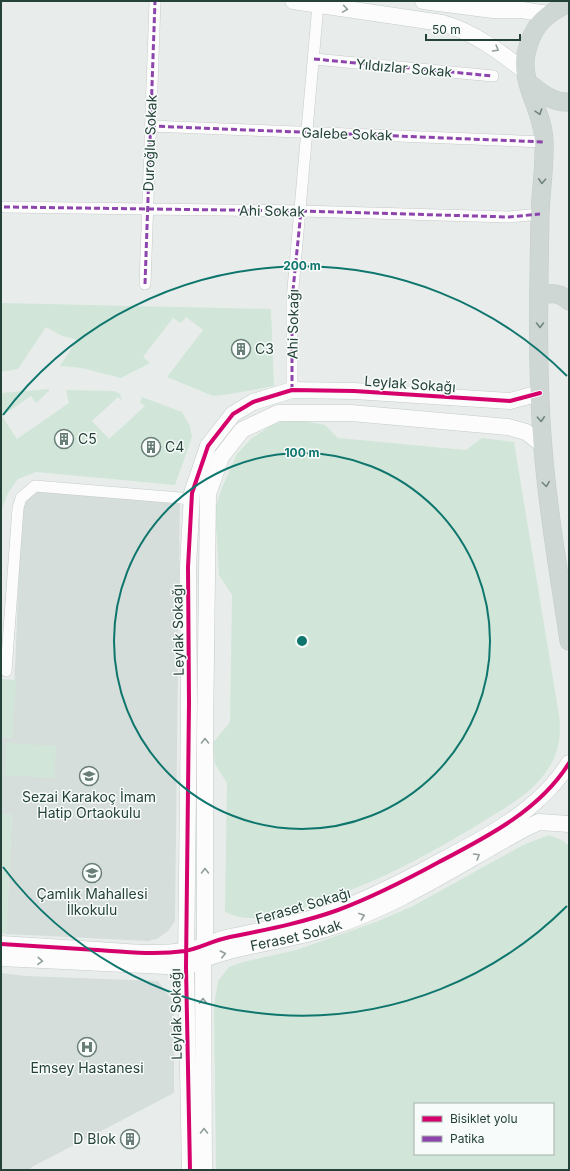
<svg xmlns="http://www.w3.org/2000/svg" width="570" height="1171" font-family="Inter,sans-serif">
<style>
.built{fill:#d6dedb}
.green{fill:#d1e6d8;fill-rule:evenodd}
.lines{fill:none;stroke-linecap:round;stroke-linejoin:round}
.street-casing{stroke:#c5cac8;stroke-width:12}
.secondary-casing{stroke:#c3cbc8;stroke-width:17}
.primary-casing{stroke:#c3ccc9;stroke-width:19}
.street{stroke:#fcfcfc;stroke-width:11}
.secondary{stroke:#fcfcfc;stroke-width:16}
.primary{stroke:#cfd7d5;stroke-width:18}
.quiet{stroke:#8e44ad;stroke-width:3;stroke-dasharray:6 3;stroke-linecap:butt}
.cycleway-casing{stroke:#f7fbf9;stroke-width:6}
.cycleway{stroke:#d6006c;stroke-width:4}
.oneway{stroke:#909f9b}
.oneway2{stroke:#718580}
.ring{fill:none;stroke:#0f766e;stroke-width:2}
.labels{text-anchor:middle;stroke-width:3;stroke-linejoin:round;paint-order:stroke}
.street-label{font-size:14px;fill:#24423a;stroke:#f7fbf9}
.poi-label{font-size:14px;fill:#24423a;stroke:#f7fbf9;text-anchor:start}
.centre{fill:#0f766e;stroke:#f7fbf9;stroke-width:2}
.ring-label{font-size:12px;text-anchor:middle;font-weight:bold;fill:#0f766e;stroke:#f7fbf9;stroke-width:3;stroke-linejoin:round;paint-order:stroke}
</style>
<rect width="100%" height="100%" fill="#e8edeb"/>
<path class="built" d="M 33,490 L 180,497 L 175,921 L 168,931 L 157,939 L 148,941 L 6,934 L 12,815 L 1,814 L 1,737 L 12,738 L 22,502 Z
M 1,973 L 26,976 L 158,981 L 174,1002 L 174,1093 L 32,1167 L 29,1170 L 1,1170 Z"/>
<path class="green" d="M 1,303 L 271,309 L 274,386 L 230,394 L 213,396 L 167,377 L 203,330 L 186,317 L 181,323 L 173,318 L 143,357 L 150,363 L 121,378 L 82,368 L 60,366 L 77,340 L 60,335 L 46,327 L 18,369 L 1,372 Z
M 49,389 L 49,391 L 36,403 L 31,396 L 2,416 L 17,439 L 69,403 L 66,390 L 114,391 L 120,394 L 122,401 L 118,397 L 92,421 L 109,439 L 145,406 L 140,403 L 142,397 L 182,412 L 190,426 L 192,437 L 175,485 L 36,472 L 18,479 L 8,493 L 1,511 L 1,393 Z
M 299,420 L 325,425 L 338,438 L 466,450 L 482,438 L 514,442 L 559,715 C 562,744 557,760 538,782 C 521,800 499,811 479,824 C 428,855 383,879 327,899 C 305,908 282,917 258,918 C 246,919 236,917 225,912 L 227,783 L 215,764 L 213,743 L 230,722 L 232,595 L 219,575 L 215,510 L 221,490 L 237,454 L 251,439 L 270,426 L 281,422 Z
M 1,679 L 16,680 L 12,738 L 1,737 Z
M 6,743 L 56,746 L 54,778 L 5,775 Z
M 1,814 L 12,815 L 6,934 L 1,933 Z
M 549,835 L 562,840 L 569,846 L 569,1170 L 216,1170 L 214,1006 L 218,981 L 229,967 L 243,962 L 296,950 L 376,922 L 413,906 L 523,845 ZM 415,1104 L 553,1104 L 553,1154 L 415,1154 Z"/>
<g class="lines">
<defs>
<path id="street" d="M 314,59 L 493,76
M 150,126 L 544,142
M 4,207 L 301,211 L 509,217 L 540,214
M 145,284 L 155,1
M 292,390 L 292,300 L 318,5
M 6,671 L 18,508 L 21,498 L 35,486 L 192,499"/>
<g id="secondary">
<path d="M 293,1 L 442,23 C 474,32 500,52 526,72"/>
<path d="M 423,1 L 493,10 L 522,10 L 548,14"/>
<path d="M 1,944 C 33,946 65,948 97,950 C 126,952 156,955 185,951 C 198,949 212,941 226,938 C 264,930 302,923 338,910 C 373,897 406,880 439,862 C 487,837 540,810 569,763"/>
<path id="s1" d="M 1,958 L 186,967 C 229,945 282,943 329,928 C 402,904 459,864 526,828 L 539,822 L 569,824"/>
<path d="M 190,1170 L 186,967 L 189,703 L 188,567 L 192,493 L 208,446 L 233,414 L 253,402 L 292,390 L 354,391 L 510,401 L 540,393"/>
<path d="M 204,1170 L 203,959 L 205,943 L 205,736 L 208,494 L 221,457 L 242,430 L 278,413 L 351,413 L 508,427 L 526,432 L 543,445"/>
</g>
<path id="primary" d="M 569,3 C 544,15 532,26 526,54 C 520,83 543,111 544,141 C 545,165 541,189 540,214 C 539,282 537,351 541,420 C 545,494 558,567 569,641
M 529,83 C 541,93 553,103 569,102
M 540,295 C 552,293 560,292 569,301"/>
</defs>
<use href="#street" class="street-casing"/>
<use href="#secondary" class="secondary-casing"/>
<use href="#primary" class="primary-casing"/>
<use href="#street" class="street"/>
<use href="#secondary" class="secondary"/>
<use href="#primary" class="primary"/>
<path class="quiet" d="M 314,59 L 493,76
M 150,126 L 544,142
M 4,207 L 301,211 L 509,217 L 540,214
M 145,284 L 155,1
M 292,390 L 292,300 L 301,211"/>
<defs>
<path id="cycleway" d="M 1,944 C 33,946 65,948 97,950 C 126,952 156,955 185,951 C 198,949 212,941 226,938 C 264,930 302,923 338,910 C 373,897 406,880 439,862 C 487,837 540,810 569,763
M 190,1170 L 186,967 L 189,703 L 188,567 L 192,493 L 208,446 L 233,414 L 253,402 L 292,390 L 354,391 L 510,401 L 540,393"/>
</defs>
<use href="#cycleway" class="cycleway-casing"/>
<use href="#cycleway" class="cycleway"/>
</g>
<defs><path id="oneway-chevron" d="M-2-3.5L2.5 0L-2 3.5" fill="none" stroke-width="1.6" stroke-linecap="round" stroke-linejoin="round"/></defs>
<g class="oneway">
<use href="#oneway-chevron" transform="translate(345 9) rotate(9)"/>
<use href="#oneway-chevron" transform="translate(496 49) rotate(31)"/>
<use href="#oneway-chevron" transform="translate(205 741) rotate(-90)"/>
<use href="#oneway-chevron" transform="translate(477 856) rotate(-31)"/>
<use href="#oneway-chevron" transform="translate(205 871) rotate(-90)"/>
<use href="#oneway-chevron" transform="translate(362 916) rotate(-20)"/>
<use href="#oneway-chevron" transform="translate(223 954) rotate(-13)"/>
<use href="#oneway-chevron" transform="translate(40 961) rotate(4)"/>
<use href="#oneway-chevron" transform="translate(203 1001) rotate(-90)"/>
<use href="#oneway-chevron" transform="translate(204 1131) rotate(-90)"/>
</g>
<g class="oneway2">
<use href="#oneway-chevron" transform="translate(539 112) rotate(72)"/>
<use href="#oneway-chevron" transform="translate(542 181) rotate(93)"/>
<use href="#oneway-chevron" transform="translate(540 325) rotate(90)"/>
<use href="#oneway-chevron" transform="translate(541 419) rotate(87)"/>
<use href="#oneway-chevron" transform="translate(546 484) rotate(82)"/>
</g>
<g class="ring">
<circle cx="302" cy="641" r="188"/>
<path d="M567 906A375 375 0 0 1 3 867M3 415A375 375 0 0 1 567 376"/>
</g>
<defs>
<symbol id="building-ring" viewBox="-11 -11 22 22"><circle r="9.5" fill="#f7fbf9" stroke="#697e78" stroke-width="1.5"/><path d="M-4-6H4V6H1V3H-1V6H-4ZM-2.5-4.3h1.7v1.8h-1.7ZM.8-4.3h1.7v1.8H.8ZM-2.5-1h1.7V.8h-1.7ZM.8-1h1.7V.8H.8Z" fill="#697e78"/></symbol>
<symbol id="school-ring" viewBox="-11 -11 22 22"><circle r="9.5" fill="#f7fbf9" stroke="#697e78" stroke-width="1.5"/><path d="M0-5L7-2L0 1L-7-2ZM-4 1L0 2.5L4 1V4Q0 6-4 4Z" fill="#697e78"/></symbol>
<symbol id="hospital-ring" viewBox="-11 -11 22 22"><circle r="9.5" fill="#f7fbf9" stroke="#697e78" stroke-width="1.5"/><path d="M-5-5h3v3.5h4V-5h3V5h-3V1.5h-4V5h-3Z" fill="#697e78"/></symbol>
</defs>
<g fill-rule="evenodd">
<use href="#building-ring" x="230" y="338" width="22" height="22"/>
<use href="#building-ring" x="53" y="428" width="22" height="22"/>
<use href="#building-ring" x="140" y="436" width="22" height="22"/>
<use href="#school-ring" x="78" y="765" width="22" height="22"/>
<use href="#school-ring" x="81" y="862" width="22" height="22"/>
<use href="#hospital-ring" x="76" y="1036" width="22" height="22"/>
<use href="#building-ring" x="119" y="1128" width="22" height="22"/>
</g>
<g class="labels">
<g class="street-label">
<text transform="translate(404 68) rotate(5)" y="5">Yıldızlar Sokak</text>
<text transform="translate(347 134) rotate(2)" y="5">Galebe Sokak</text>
<text transform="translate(150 143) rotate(-88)" y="5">Duroğlu Sokak</text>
<text transform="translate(272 211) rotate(1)" y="5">Ahi Sokak</text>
<text transform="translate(293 324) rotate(-89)" y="5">Ahi Sokağı</text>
<text transform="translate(410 384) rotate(4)" y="5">Leylak Sokağı</text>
<text transform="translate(178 630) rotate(-91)" y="5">Leylak Sokağı</text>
<text transform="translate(303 906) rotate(-16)" y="5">Feraset Sokağı</text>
<text dy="5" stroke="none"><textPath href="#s1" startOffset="300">Feraset Sokak</textPath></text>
<text transform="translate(176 1014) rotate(-91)" y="5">Leylak Sokağı</text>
</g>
<g class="poi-label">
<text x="255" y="354">C3</text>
<text x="78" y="444">C5</text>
<text x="165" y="452">C4</text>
<text x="89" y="802" text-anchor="middle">Sezai Karakoç İmam<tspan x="89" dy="16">Hatip Ortaokulu</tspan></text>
<text x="92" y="899" text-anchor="middle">Çamlık Mahallesi<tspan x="92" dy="16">İlkokulu</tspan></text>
<text x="87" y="1073" text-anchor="middle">Emsey Hastanesi</text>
<text x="116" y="1144" text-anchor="end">D Blok</text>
</g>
</g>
<circle cx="302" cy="641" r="6" class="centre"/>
<g class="ring-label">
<text x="302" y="270">200 m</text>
<text x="302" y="457">100 m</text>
</g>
<rect width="570" height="1171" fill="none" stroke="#24423a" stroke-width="4"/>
<rect x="414" y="1103" width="140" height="52" fill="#f7fbf9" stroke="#a3b1ad"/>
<rect x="422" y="1116" width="20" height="6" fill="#d6006c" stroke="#a3b1ad"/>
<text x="450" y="1123" font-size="12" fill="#24423a">Bisiklet yolu</text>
<rect x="422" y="1136" width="20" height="6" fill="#8e44ad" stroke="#a3b1ad"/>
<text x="450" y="1143" font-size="12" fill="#24423a">Patika</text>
<path d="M426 34v6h94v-6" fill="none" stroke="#24423a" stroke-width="2"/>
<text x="432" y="34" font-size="12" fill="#24423a" stroke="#f7fbf9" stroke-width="3" paint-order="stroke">50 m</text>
</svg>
